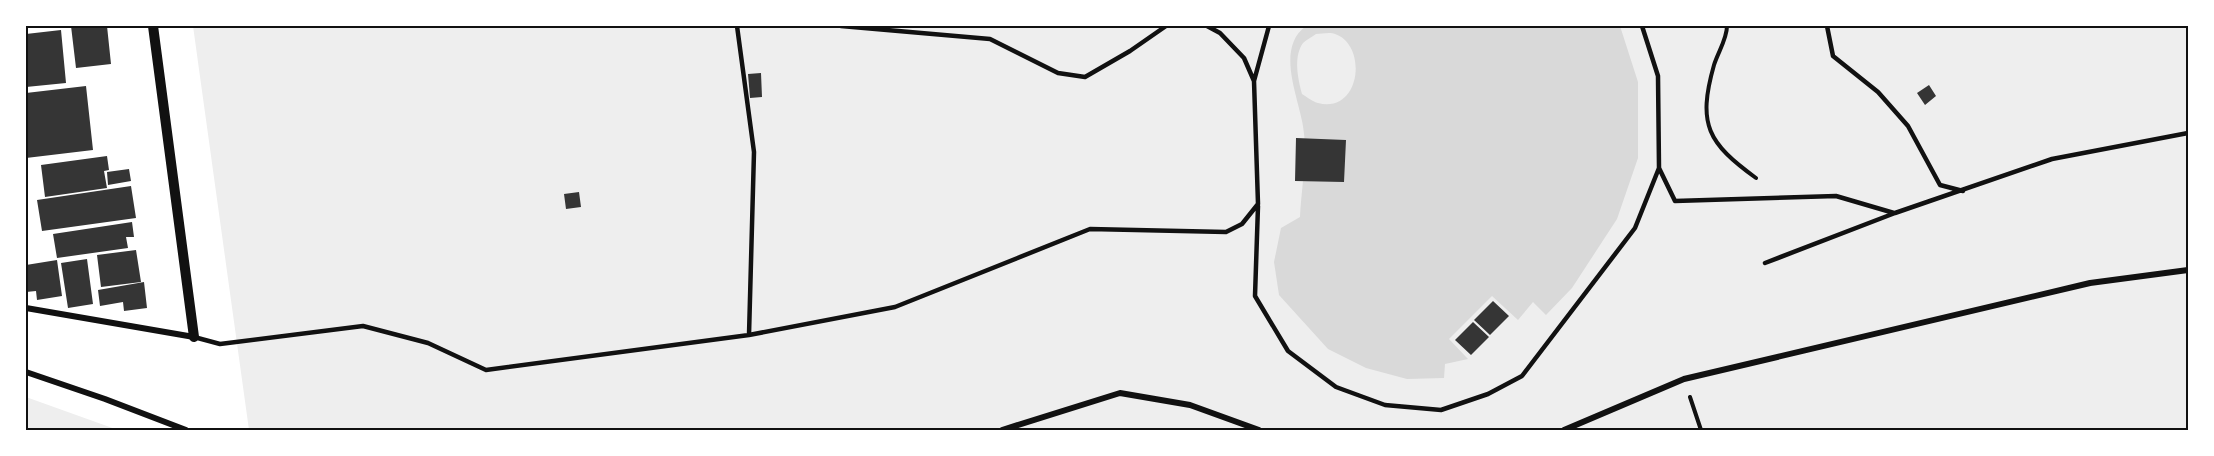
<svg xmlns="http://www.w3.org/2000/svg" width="2214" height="456" font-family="Roboto,sans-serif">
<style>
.green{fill:#eee}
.water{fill:#d9d9d9;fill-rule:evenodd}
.building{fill:#353535}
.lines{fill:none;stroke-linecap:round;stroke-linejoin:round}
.path{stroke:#111;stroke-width:4}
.service{stroke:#111;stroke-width:4.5}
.minor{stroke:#111;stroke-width:6}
.tertiary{stroke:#111;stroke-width:10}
.neatline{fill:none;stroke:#111;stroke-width:2}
</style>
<rect width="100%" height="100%" fill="#fff"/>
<path class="green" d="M 193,26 L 2188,26 L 2188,430 L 249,430 Z
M 26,397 L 118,430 L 26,430 Z"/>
<path class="water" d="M 1306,26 L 1620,26 L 1638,82 L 1638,158 L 1617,219 L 1572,288 L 1546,315 L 1533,302 L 1518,320 L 1492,296 L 1449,339 L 1468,359 L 1445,364 L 1444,378 L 1407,379 L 1366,368 L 1328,349 L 1279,295 L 1274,262 L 1281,228 L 1300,217 C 1301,193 1307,158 1304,134 C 1302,103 1273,50 1306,26 ZM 1316,34 C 1321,34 1330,32 1335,34 C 1368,45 1361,114 1318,103 C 1313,102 1307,97 1302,94 C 1298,79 1293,57 1303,43 C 1306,40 1312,37 1316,34 Z"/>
<path class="building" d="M 71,26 L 107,26 L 111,64 L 76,68 Z
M 61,30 L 66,83 L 26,87 L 26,34 Z
M 761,73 L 762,97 L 750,98 L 748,74 Z
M 1929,85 L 1936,96 L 1925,105 L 1917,93 Z
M 86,86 L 93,150 L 26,158 L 26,93 Z
M 1296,138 L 1346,140 L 1344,182 L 1295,181 Z
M 107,156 L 109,170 L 104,171 L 107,188 L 45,197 L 41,165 Z
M 129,169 L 131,181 L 108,185 L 107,172 Z
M 131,186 L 136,218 L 42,231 L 37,200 Z
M 579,192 L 581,207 L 566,209 L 564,194 Z
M 132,222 L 134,237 L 126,237 L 128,248 L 57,258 L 53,234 Z
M 136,250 L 141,282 L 101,287 L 97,255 Z
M 87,259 L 93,304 L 68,308 L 61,263 Z
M 57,260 L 62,296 L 37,300 L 36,291 L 26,292 L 26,265 Z
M 144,282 L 147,308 L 124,311 L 123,302 L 100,306 L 98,290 Z
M 1493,301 L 1509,316 L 1490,335 L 1474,320 Z
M 1473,322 L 1489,337 L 1471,355 L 1455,340 Z"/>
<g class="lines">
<path class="path" d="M 1727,26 C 1727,39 1718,52 1714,65 C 1697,125 1708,143 1756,178
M 1690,397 L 1701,430"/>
<path class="service" d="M 737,26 L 754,152 L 749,335
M 841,26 L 990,39 L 1058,73 L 1085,77 L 1130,51 L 1166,26
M 1827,26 L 1833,56 L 1878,92 L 1908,126 L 1940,185 L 1963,191
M 1254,81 L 1269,26
M 1659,168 L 1675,201 L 1836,196 L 1894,213
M 1258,206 L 1255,296 L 1288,351 L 1336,387 L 1385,405 L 1441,410 L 1488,394 L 1522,376 L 1635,228 L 1659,168 L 1658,76 L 1642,26
M 1765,263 L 1895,213 L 2052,159 L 2188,133
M 194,337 L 220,344 L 363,326 L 428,343 L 486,370 L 749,335 L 895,307 L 1090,229 L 1226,232 L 1242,224 L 1258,204 L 1254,81 L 1244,58 L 1220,33 L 1207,26"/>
<path class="minor" d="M 26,308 L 194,337
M 26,372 L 105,399 L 186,430
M 1002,430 L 1120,393 L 1190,405 L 1259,430
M 1564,430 L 1684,379 L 2090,283 L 2188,270"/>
<path class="tertiary" d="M 153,26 L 194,337"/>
</g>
<rect width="2214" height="456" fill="none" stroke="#ffffff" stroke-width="54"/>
<rect x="27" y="27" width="2160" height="402" class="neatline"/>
</svg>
